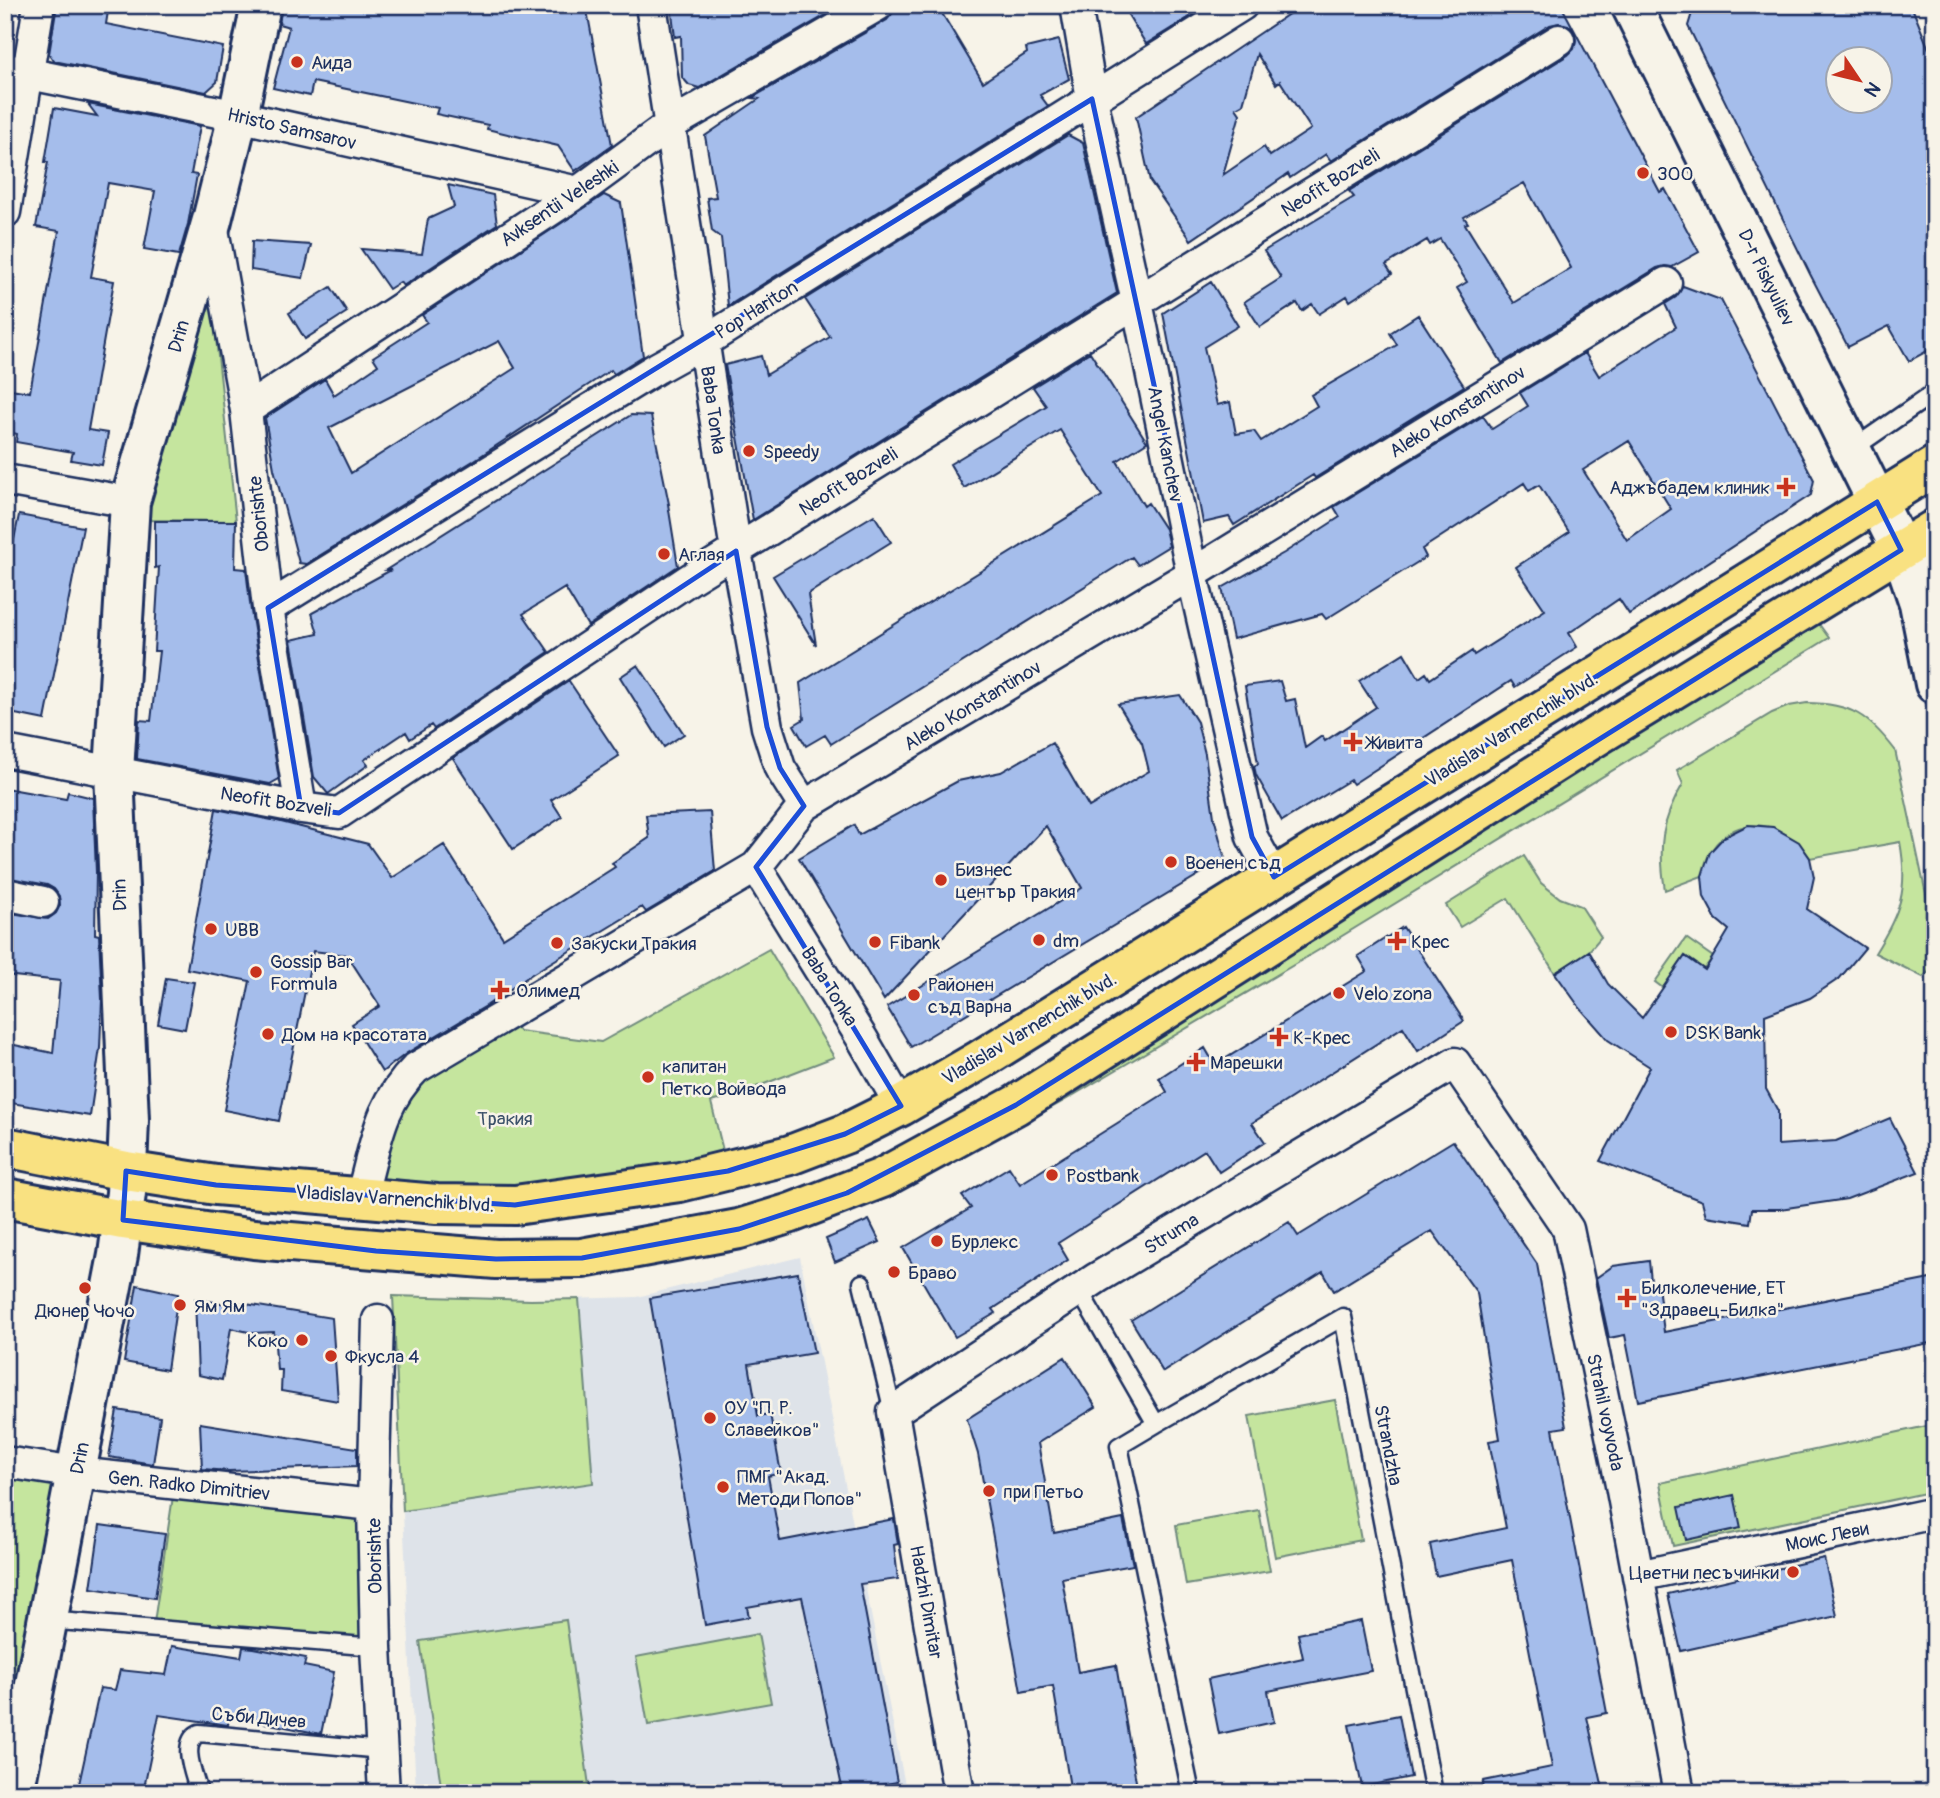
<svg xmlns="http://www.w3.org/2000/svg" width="1940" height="1798" font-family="Pangolin,sans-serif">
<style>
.built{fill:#dee3e9}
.green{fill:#c5e59e;stroke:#708a7e;stroke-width:2}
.building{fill:#a5bdeb;stroke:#1b2f5e;stroke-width:2;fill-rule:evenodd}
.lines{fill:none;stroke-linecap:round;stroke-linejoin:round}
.lane-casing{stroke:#1b2f5e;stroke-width:21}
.street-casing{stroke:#1b2f5e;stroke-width:35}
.secondary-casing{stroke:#1b2f5e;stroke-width:44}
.primary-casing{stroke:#1b2f5e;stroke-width:44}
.lane{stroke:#f7f3e8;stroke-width:16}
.street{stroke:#f7f3e8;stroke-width:30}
.secondary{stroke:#f7f3e8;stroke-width:38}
.primary{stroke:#f9e181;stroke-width:38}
.marked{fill:none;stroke:#1d4ed8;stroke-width:5;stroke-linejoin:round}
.poi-dot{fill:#c8321e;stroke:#f7f3e8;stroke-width:2.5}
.labels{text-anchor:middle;stroke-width:5;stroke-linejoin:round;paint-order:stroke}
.poi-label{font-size:19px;fill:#1b2f5e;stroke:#f7f3e8;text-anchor:start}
.street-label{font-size:19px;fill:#1b2f5e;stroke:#f7f3e8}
.park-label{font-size:19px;fill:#3d536b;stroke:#f7f3e8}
</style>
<rect width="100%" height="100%" fill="#f7f3e8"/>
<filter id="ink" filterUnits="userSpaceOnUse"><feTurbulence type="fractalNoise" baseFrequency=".0143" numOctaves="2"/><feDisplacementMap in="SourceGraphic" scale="14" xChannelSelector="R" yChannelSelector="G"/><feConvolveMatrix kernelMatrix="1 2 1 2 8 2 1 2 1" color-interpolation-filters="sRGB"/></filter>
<g filter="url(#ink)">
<path class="built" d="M 800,1257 L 906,1790 L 890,1793 L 416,1793 L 393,1296 L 531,1300 L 637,1297 Z"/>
<path class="green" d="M 209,274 L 236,521 L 143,520 Z
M 1813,616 L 1829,638 L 1324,947 L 1062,1102 L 946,1166 L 938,1160 Z
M 1807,703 C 1851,703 1869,716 1895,750 L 1935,936 L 1935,966 L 1923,977 L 1875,953 C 1900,913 1909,890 1900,842 L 1810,858 C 1786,822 1738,810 1711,851 C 1706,858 1704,868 1702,876 L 1665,890 C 1658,847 1661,821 1683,784 L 1677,770 L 1772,713 L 1789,706 Z
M 1524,856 L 1541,883 L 1560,898 L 1581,906 L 1601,937 L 1589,951 L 1555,973 L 1508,898 L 1460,927 L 1446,905 Z
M 1686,938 L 1713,957 L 1704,969 L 1685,956 L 1663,988 L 1655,982 Z
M 769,949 L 834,1057 L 738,1094 L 711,1102 L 728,1171 L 361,1197 L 383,1114 L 507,1014 L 519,1031 L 601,1042 Z
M 393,1296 L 531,1300 L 579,1299 L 593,1483 L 403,1511 Z
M 1335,1400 L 1361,1540 L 1275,1557 L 1249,1416 Z
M 1927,1426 L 1935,1463 L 1935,1491 L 1673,1546 L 1660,1483 Z
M 5,1462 L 76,1473 L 25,1734 L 5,1731 Z
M 175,1483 L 373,1505 L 376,1647 L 153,1629 Z
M 1259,1510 L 1270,1571 L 1186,1585 L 1176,1525 Z
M 566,1620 L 590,1793 L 442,1793 L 420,1641 Z
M 758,1634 L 771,1703 L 648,1725 L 636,1657 Z"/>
<path class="building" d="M 57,5 L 109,5 L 106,24 L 223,47 L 217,82 L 206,92 L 54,61 L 49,54 Z
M 282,5 L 586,5 L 612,145 L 575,171 L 558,146 L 487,129 L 488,125 L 436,114 L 438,108 L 313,82 L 310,96 L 273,88 L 289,27 L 279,24 Z
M 671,5 L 836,5 L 838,8 L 699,88 L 689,85 L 682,77 L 681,36 L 675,37 Z
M 903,5 L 937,5 L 983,82 L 1027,53 L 1026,48 L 1059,40 L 1069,79 L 1040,95 L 1048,106 L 728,306 L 721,238 L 712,231 L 707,198 L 716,197 L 705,136 L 759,99 L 752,98 L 887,20 L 894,11 Z
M 1122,5 L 1209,5 L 1146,44 Z
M 1302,5 L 1561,5 L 1660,192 L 1665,189 L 1699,252 L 1672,267 L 1665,266 L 1657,268 L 1502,363 L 1457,288 L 1467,282 L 1440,239 L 1430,245 L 1427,240 L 1386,265 L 1392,274 L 1350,301 L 1347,296 L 1319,314 L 1312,304 L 1302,311 L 1297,303 L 1260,327 L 1244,302 L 1281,278 L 1264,251 L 1354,197 L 1349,191 L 1568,55 L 1574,49 L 1576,40 L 1574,31 L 1568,25 L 1559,23 L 1550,25 L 1331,161 L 1326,154 L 1290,178 L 1288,174 L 1191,240 L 1150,181 L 1136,117 ZM 1257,54 L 1276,84 L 1280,81 L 1311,129 L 1270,156 L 1264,147 L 1223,175 L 1240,114 L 1236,108 L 1243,104 ZM 1524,183 L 1571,268 L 1514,303 L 1465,224 L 1468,223 L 1464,217 Z
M 1711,5 L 1911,5 L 1935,64 L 1935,347 L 1909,361 L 1889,326 L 1848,347 L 1810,274 L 1688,26 L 1692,13 ZM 1838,60 L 1880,60 L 1880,102 L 1838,102 Z
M 88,104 L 200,126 L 191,174 L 197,175 L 188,224 L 179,255 L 144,249 L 155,191 L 108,183 L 91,277 L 114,281 L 88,430 L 108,433 L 102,465 L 71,460 L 73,452 L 16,442 L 17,434 L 5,431 L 5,414 L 10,389 L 30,392 L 59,231 L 36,227 L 48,162 L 45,162 L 54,108 L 97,116 Z
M 1068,135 L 1083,143 L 1117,293 L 753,520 L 725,365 L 761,356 L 766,375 L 830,337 L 805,299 Z
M 448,185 L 493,195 L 497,224 L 403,286 L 400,282 L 389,289 L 361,249 L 422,254 L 428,219 L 454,207 Z
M 604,195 L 621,203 L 643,356 L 614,374 L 611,370 L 473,461 L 306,564 L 299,563 L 274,469 L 265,418 L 325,379 L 334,395 L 378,365 L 373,357 L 427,322 L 422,315 ZM 499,341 L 515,368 L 351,473 L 329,428 Z
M 252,241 L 311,245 L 303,278 L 251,270 Z
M 1211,282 L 1238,326 L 1204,347 L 1217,405 L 1230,402 L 1236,434 L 1254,431 L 1261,441 L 1317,406 L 1311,395 L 1397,345 L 1390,333 L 1418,315 L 1464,386 L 1315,478 L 1313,475 L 1234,525 L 1229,517 L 1203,523 L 1163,313 Z
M 1683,286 L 1721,300 L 1814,480 L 1811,495 L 1629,614 L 1619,599 L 1569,633 L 1577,647 L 1515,687 L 1511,681 L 1353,784 L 1350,780 L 1282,821 L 1256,775 L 1254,766 L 1258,764 L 1245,686 L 1280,681 L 1286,701 L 1295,699 L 1305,748 L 1322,736 L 1325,741 L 1376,707 L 1359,681 L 1404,653 L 1419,678 L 1426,673 L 1430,679 L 1472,651 L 1474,655 L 1545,610 L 1516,567 L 1569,532 L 1539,485 L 1529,491 L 1524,483 L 1422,549 L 1426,557 L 1326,619 L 1322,614 L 1233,639 L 1222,588 L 1284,553 L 1340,517 L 1334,507 L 1483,416 L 1492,429 L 1528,406 L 1520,393 L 1585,353 L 1599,376 L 1676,327 L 1665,304 L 1676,297 ZM 1629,441 L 1671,509 L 1627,540 L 1583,470 Z
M 331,287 L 347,312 L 305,339 L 289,313 Z
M 1090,352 L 1147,442 L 1117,461 L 1144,506 L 1148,503 L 1165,529 L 1169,546 L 1138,565 L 1132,557 L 831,744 L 825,735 L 806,746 L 794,725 L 804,719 L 800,683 L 1102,496 L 1060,430 L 964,488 L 950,464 L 1046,406 L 1033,387 Z
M 631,415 L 651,416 L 669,504 L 668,504 L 678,566 L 588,626 L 565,588 L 523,614 L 549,652 L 434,729 L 431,725 L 410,739 L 406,732 L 364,760 L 368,765 L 328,794 L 314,777 L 291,640 L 318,634 L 312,613 L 391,570 L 386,570 Z
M 19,515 L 83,527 L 45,720 L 5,712 L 5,584 Z
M 874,515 L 891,542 L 808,594 L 816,645 L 773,576 Z
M 155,521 L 236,521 L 235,568 L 246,569 L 251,611 L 279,779 L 270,784 L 137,759 L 139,720 L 151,721 L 159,651 L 154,651 L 159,567 L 155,568 Z
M 638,665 L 684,734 L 664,747 L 620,677 Z
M 569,681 L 619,756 L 551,800 L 562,817 L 513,849 L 453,758 Z
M 1180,695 L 1197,722 L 1205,754 L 1214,817 L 1225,859 L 911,1047 L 887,1007 L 1082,888 L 1046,826 L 884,1000 L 799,858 L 854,825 L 859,835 L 958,781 L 1001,772 L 1052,743 L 1089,807 L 1149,771 L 1142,743 L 1118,704 Z
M 5,788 L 66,799 L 68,792 L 93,798 L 96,872 L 95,934 L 99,935 L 102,999 L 100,1048 L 90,1116 L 5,1102 L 5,1043 L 53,1053 L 60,981 L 5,975 L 5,912 L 48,919 L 56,913 L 60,905 L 59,896 L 54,889 L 47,885 L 5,877 Z
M 216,809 L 277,821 L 368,844 L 392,878 L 444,845 L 503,938 L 615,867 L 612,863 L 649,838 L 646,815 L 710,812 L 715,871 L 646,912 L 642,907 L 532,974 L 486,1006 L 407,1053 L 382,1072 L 352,1024 L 380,1006 L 347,955 L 313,951 L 279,1121 L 224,1110 L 250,981 L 187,969 Z
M 1748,825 L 1773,827 L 1799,842 L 1810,858 L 1814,877 L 1807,909 L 1865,948 L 1840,978 L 1810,998 L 1765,1015 L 1766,1089 L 1778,1111 L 1778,1145 L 1836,1141 L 1890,1118 L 1918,1172 L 1847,1199 L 1780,1209 L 1752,1209 L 1750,1223 L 1706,1216 L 1702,1201 L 1600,1161 L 1650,1067 L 1608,1040 L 1580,1008 L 1555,973 L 1589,951 L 1608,984 L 1642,1018 L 1685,956 L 1705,970 L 1729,930 L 1716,919 L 1704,897 L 1702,876 L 1710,852 L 1724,837 Z
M 1403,927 L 1464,1021 L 1418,1051 L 1403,1027 L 1252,1123 L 1265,1142 L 1219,1172 L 1205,1150 L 1058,1243 L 1068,1260 L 993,1309 L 996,1313 L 955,1337 L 903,1248 L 971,1208 L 962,1196 L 1009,1167 L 1020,1184 L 1167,1092 L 1159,1078 L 1205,1048 L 1215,1065 L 1367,971 L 1358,956 Z
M 166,978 L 194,982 L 185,1029 L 158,1024 Z
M 1453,1141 L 1537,1264 L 1566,1427 L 1553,1429 L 1607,1713 L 1587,1717 L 1604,1793 L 1484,1793 L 1483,1781 L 1552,1767 L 1512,1560 L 1436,1576 L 1430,1544 L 1506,1528 L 1489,1441 L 1500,1439 L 1477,1293 L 1432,1231 L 1334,1291 L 1323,1272 L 1163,1372 L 1131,1320 L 1289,1222 L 1298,1236 Z
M 869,1220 L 880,1242 L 835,1262 L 826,1239 Z
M 1649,1261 L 1651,1281 L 1658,1286 L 1664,1332 L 1935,1278 L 1935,1342 L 1638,1401 L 1625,1335 L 1609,1338 L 1596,1278 L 1613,1266 Z
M 798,1273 L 814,1353 L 749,1364 L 758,1416 L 770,1414 L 781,1473 L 768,1476 L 780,1541 L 894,1519 L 898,1544 L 894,1545 L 898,1579 L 860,1584 L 897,1782 L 843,1792 L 802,1597 L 747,1607 L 749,1617 L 705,1625 L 650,1298 Z
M 137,1285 L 178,1294 L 167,1370 L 124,1362 Z
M 195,1299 L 234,1305 L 234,1302 L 332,1318 L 338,1401 L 281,1391 L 282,1370 L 277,1370 L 274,1332 L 253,1333 L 231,1328 L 222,1380 L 198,1375 Z
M 1065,1357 L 1096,1407 L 1038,1443 L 1054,1533 L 1123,1519 L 1133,1565 L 1062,1578 L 1078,1672 L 1116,1665 L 1138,1793 L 1071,1793 L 1053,1686 L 1021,1692 L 978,1454 L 967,1419 Z
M 117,1410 L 160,1417 L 153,1464 L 109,1457 Z
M 200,1423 L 357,1448 L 357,1466 L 229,1471 L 202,1469 Z
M 1734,1495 L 1741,1528 L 1686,1540 L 1679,1507 Z
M 100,1525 L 165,1534 L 155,1598 L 91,1588 Z
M 1824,1558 L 1837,1616 L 1681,1651 L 1668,1594 Z
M 1361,1621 L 1371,1671 L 1268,1691 L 1274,1722 L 1219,1734 L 1208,1679 L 1303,1658 L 1298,1634 Z
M 172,1646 L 241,1657 L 243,1647 L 254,1648 L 306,1658 L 304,1666 L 334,1672 L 321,1734 L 229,1716 L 228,1725 L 159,1715 L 143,1793 L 77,1793 L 100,1688 L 115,1690 L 120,1670 L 166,1675 Z
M 1399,1715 L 1411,1777 L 1362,1787 L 1349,1725 Z"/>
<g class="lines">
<defs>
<path id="lane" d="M 1851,450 L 1935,392
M 862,1283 L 893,1412
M 1079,1290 L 1156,1424 L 1119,1446 L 1191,1793
M 1156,1424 L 1343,1317 L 1434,1793
M 47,1620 L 376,1647
M 199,1793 C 195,1776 179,1743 199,1733 L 382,1750"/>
<path id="street" d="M 651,5 L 736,551 L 767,727 L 780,768 L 804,806
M 1076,5 L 1092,99 L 1137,302 L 1192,574 L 1252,837 L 1274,877
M 5,69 L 238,116 L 578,192
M 5,212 L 39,5
M 212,224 L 246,410 L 268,608 L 301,808
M 246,410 L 578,192 L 668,126 L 878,5
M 5,480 L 130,502
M 268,608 L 657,368 L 704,342 L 1242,5
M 5,751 L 301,808 L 339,813 L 690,579 L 1559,40
M 756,867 L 863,1040 L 901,1106
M 5,894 L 43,902
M 361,1197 C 376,1147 377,1107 416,1068 L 756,867 L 804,806 L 1192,574 L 1666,283
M 378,1320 L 373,1505 L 376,1647 L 384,1793
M 5,1462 L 76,1473 L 373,1505
M 1638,1576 L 1935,1513
M 959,1793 L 893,1412 L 1097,1278 L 1455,1063 L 1568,1229 L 1617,1464 L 1679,1793"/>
<path id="secondary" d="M 1631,5 L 1901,550 L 1919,603 L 1935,684
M 14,1793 L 118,1255 L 126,1193 L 129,1120 L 114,772 L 130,502 L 212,220 L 238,116 L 261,5"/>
<path id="primary" d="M 5,1147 L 126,1171 L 216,1185 L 437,1204 L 515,1205 L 680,1182 L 790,1155 L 845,1134 L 901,1106 L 980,1060 L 1935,466
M 5,1198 L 123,1220 L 254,1239 L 496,1259 L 582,1258 L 739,1229 L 791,1213 L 882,1178 L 1016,1105 L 1592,739 L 1935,529"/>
</defs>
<use href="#lane" class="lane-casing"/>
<use href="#street" class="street-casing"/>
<use href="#secondary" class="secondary-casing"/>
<use href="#primary" class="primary-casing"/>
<use href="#lane" class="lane"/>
<use href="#street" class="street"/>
<use href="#secondary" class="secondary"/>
<use href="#primary" class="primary"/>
</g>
</g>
<path class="marked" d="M 1092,99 L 1252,837 L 1274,877 L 1877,502 L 1901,550 L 1016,1105 L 847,1193 L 739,1229 L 582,1258 L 496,1259 L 376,1251 L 123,1220 L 126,1171 L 216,1185 L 515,1205 L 728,1171 L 845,1134 L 901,1106 L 756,867 L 804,806 L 780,768 L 767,727 L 736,551 L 339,813 L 301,808 L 268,608 Z"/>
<g class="poi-dot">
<circle cx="297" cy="62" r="7"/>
<circle cx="1643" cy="173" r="7"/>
<circle cx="749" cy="451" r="7"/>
<path d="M1782.5 476.5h7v7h7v7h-7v7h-7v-7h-7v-7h7z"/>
<circle cx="664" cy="554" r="7"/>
<path d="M1349.5 731.5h7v7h7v7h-7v7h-7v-7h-7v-7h7z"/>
<circle cx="1171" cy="862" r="7"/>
<circle cx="941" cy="880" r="7"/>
<circle cx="211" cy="929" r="7"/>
<circle cx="1039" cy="940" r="7"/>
<path d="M1393.5 930.5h7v7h7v7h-7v7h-7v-7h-7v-7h7z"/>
<circle cx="875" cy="942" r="7"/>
<circle cx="557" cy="943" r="7"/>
<circle cx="256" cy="972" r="7"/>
<path d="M496.5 979.5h7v7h7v7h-7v7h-7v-7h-7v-7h7z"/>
<circle cx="1339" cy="993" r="7"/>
<circle cx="914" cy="995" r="7"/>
<circle cx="1671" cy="1032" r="7"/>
<circle cx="268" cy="1034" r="7"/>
<path d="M1275.5 1026.5h7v7h7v7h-7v7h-7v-7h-7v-7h7z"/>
<path d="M1192.5 1051.5h7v7h7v7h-7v7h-7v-7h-7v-7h7z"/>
<circle cx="648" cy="1077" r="7"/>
<circle cx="1052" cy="1175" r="7"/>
<circle cx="937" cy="1241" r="7"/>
<circle cx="894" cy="1272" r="7"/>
<circle cx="85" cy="1288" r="7"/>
<path d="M1623.5 1287.5h7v7h7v7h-7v7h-7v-7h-7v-7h7z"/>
<circle cx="180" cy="1305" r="7"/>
<circle cx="302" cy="1340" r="7"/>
<circle cx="331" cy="1356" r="7"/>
<circle cx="710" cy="1418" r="7"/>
<circle cx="723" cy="1487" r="7"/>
<circle cx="989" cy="1491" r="7"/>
<circle cx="1793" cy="1572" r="7"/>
</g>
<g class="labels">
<g class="poi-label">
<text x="311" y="69">Аида</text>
<text x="1657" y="180">300</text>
<text x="763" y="458">Speedy</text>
<text x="1770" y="494" text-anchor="end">Аджъбадем клиник</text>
<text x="678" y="561">Аглая</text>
<text x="1367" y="749">Живита</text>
<text x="1185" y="869">Военен съд</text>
<text x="955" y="876">Бизнес<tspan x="955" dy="22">център Тракия</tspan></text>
<text x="225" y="936">UBB</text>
<text x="1053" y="947">dm</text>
<text x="1411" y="948">Крес</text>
<text x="889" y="949">Fibank</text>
<text x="571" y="950">Закуски Тракия</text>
<text x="270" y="968">Gossip Bar<tspan x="270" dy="22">Formula</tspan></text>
<text x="928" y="991">Районен<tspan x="928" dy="22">съд Варна</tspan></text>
<text x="516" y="997">Олимед</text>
<text x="1353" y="1000">Velo zona</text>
<text x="1685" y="1039">DSK Bank</text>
<text x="282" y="1041">Дом на красотата</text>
<text x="1293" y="1044">К-Крес</text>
<text x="1210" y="1069">Марешки</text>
<text x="662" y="1073">капитан<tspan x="662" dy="22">Петко Войвода</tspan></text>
<text x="1066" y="1182">Postbank</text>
<text x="951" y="1248">Бурлекс</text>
<text x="908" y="1279">Браво</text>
<text x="1641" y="1294">Билколечение, ЕТ<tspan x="1641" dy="22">"Здравец-Билка"</tspan></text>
<text x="194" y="1312">Ям Ям</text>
<text x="85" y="1317" text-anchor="middle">Дюнер Чочо</text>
<text x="288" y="1347" text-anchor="end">Коко</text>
<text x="345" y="1363">Фкусла 4</text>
<text x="724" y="1414">ОУ "П. Р.<tspan x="724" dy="22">Славейков"</tspan></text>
<text x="737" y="1483">ПМГ "Акад.<tspan x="737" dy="22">Методи Попов"</tspan></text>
<text x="1003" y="1498">при Петьо</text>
<text x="1779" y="1579" text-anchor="end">Цветни песъчинки</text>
</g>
<g class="street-label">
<text transform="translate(292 128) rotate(13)" y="7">Hristo Samsarov</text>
<text transform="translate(1330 182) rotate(-32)" y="7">Neofit Bozveli</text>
<text transform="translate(559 203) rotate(-34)" y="7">Avksentii Veleshki</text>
<text transform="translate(1767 277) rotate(64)" y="7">D-r Piskyuliev</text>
<text transform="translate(756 309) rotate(-32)" y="7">Pop Hariton</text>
<text transform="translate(178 336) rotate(-74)" y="7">Drin</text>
<text transform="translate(714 410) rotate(82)" y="7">Baba Tonka</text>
<text transform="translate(1457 411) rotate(-32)" y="7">Aleko Konstantinov</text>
<text transform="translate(1166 444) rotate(79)" y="7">Angel Kanchev</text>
<text transform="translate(848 481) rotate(-32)" y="7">Neofit Bozveli</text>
<text transform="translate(258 514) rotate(-96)" y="7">Oborishte</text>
<text transform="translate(972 705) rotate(-31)" y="7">Aleko Konstantinov</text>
<text transform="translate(1511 729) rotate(-32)" y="7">Vladislav Varnenchik blvd.</text>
<text transform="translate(276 801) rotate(9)" y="7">Neofit Bozveli</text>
<text transform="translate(119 895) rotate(-92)" y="7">Drin</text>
<text transform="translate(830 986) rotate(58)" y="7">Baba Tonka</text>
<text transform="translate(1029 1028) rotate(-31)" y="7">Vladislav Varnenchik blvd.</text>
<text transform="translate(395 1198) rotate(4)" y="7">Vladislav Varnenchik blvd.</text>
<text transform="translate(1171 1233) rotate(-32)" y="7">Struma</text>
<text transform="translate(1606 1412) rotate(78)" y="7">Strahil voyvoda</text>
<text transform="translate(1389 1445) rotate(79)" y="7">Strandzha</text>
<text transform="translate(79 1458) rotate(-79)" y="7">Drin</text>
<text transform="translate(189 1485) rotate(6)" y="7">Gen. Radko Dimitriev</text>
<text transform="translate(1827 1536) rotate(-12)" y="7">Моис Леви</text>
<text transform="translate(374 1556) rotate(-91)" y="7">Oborishte</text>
<text transform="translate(927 1602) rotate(80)" y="7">Hadzhi Dimitar</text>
<text transform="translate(259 1717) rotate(5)" y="7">Съби Дичев</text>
</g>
<g class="park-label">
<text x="505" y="1125">Тракия</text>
</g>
</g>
<rect width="1940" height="1798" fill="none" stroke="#f7f3e8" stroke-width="28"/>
<rect x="14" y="14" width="1912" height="1770" fill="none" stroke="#1b2f5e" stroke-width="2.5" filter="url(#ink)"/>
<g transform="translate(1859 80) rotate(125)"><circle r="33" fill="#f7f3e8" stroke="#9fa5b1" stroke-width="2"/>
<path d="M0-5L12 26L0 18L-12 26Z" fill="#c8321e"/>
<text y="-10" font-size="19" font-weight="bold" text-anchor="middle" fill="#1b2f5e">N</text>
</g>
</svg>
